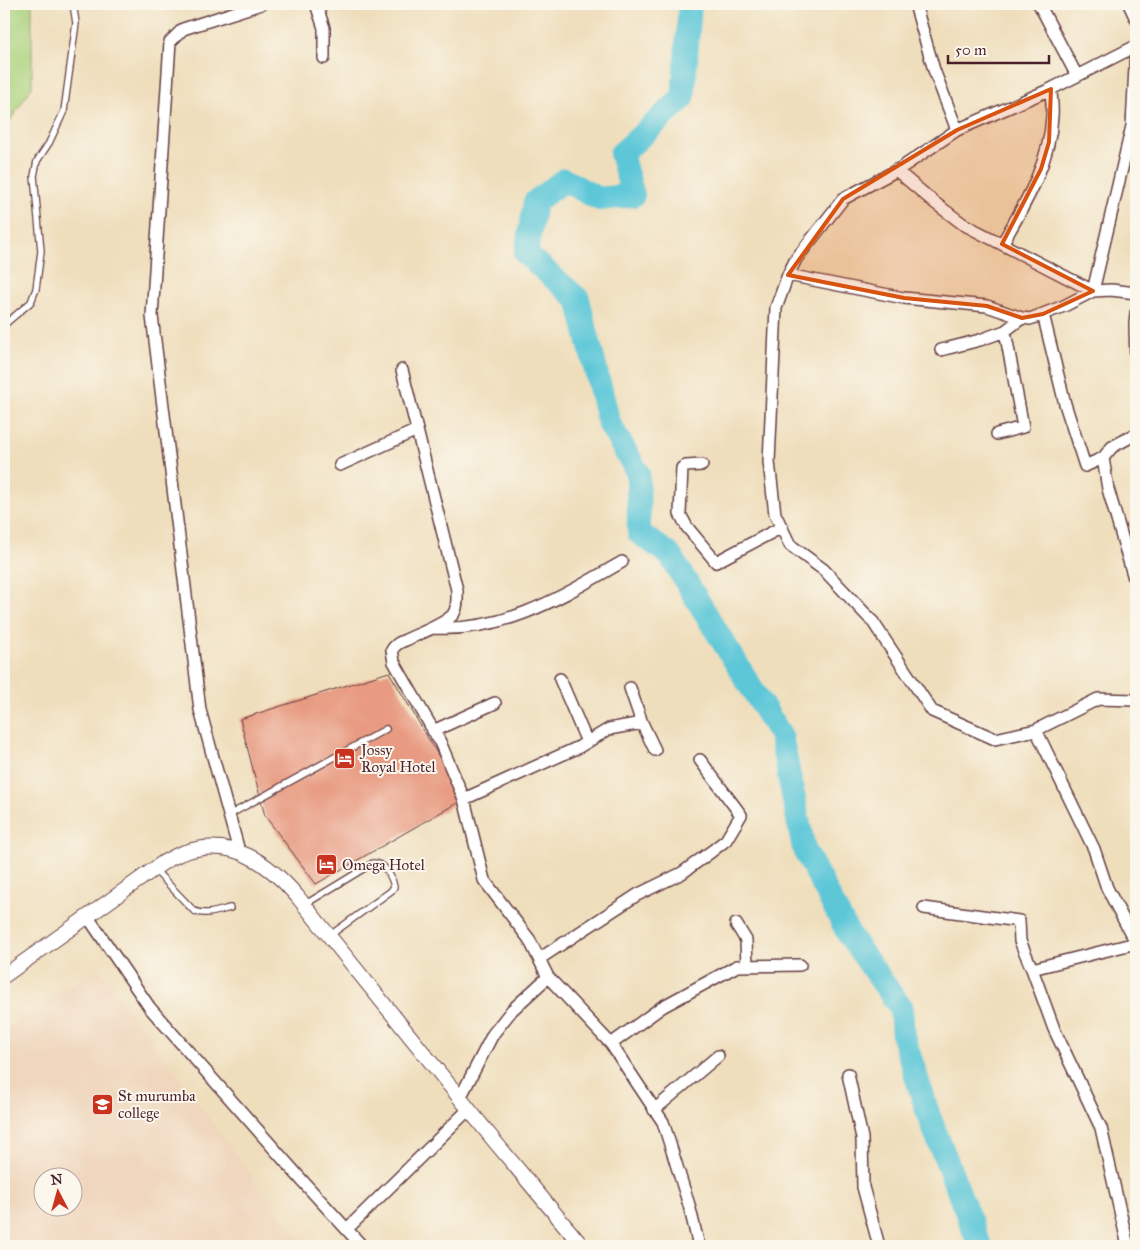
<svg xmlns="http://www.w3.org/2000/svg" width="1140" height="1250" font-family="'IM FELL Great Primer',serif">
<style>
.built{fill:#efd6bc;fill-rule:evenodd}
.green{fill:#abd27c;stroke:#7a7854}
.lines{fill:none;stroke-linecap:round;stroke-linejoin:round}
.river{stroke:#5dc7d8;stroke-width:24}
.building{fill:#e89b82}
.service-casing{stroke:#633c41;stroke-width:8}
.minor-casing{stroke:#633c41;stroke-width:14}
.tertiary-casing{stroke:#633c41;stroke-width:16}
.service{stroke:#fff;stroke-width:5.5}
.minor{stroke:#fff;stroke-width:11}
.tertiary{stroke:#fff;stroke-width:14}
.marked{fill:#d8530f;fill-opacity:0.2;stroke:#d8530f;stroke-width:4;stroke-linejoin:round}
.labels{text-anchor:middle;stroke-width:4;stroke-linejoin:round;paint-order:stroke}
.poi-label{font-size:15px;fill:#4a1f2b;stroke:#fbf7ec;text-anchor:start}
</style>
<rect width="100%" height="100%" fill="#fbf7ec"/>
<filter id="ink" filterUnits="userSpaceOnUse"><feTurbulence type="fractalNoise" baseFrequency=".02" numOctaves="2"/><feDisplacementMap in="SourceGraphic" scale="10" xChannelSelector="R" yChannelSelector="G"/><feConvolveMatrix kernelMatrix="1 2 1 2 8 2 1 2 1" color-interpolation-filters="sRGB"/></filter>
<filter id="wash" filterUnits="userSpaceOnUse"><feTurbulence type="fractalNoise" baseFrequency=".0096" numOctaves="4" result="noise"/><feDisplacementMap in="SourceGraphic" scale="20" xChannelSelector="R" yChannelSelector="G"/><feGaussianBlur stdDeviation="1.12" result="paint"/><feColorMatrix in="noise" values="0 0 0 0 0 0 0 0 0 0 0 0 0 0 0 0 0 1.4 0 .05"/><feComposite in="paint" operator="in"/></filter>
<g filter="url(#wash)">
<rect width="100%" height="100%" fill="#efdebc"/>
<path class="built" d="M 97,967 L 304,1246 L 4,1246 L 4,1033 ZM 42,1178 L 72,1178 L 72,1208 L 42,1208 Z"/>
<path class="green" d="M 4,4 L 32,4 L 32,87 L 4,130 Z"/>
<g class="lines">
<path class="river" d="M 690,4 L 683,98 L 621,154 L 633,195 L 599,199 L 564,180 L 535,202 L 526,254 L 578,299 L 609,423 L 638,473 L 639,533 L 669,554 L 781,736 L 804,849 L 849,935 L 901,1008 L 903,1036 L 929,1116 L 980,1246"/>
</g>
<g id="blocks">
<path class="building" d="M 389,672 L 464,799 L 316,884 L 265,816 L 240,719 Z"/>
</g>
</g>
<g filter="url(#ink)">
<use href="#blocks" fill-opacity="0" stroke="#633c41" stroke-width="1"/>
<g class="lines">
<defs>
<path id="service" d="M 4,325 L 31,302 L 36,289 L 41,251 L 34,176 L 37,161 L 49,143 L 64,111 L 76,23 L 73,4
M 229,815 L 386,729
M 154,869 L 194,911 C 205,916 218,911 230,908
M 304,905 L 373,863 C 385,863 392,877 394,887 L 391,891 L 329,936"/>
<path id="minor" d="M 316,4 L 324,28 L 324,58
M 915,4 L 934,70 L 957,130
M 1039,4 L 1077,76
M 1129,4 L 1136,19
M 1136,46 L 1051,89 L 957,130 L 901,168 L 843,199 L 796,259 L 788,275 L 776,308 L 769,462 L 775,514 L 790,545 L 824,570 L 873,622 L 932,711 L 995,739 L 1036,730 L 1098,699 L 1136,700
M 896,170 L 935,203 L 963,224 L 1093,291 L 1132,126 L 1136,47
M 1002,244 C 1025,204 1050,163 1052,116 C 1053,107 1051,98 1051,89
M 788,275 L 904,298 L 987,306 L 1022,318 L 1030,319 L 1064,306 L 1093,291 L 1111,290 L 1136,293
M 1136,313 L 1135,325 L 1136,359
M 1043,314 L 1065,404 L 1085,466 L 1103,458
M 941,350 L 980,340 L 1005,331 L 1022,318
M 402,370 L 457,590 C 457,598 458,606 454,613 C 449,622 421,633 410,638 C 402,642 397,642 392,650 L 394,662 L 440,742 L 464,799 L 484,880 L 529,939 L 548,977 L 611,1044 L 663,1122 L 689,1205 L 699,1246
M 997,434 L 1023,427 L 1005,331
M 1136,434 L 1112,447 L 1103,458 L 1108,489 L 1136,585
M 340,465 L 417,430
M 702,465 L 686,466 L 682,468 L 680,514 L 687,527 L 716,562 L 782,527
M 433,628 C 507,632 561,597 622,562
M 560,679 L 587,742
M 642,723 L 655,750
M 1036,730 L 1094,849 L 1107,888 L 1129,930 L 1136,941
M 433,731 L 495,703
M 464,799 L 579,747 L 609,729 L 642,723 L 630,688
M 239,851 L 200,710 L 152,316 L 170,42 L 183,29 L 261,4
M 924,908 L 1019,921 L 1020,941 L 1032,969
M 88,917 L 150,1008 L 307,1186 L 362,1246
M 736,924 L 746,940 L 747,966
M 539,959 L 637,895 L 682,873 L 712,851 L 726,840 L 741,815 L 700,760
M 611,1044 L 662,1007 L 737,966 L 800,965
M 848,1074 L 862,1138 L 863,1187 L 879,1246
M 460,1098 L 493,1034 L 512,1010 L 548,977
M 654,1110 L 718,1056
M 347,1229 L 469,1109
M 1128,1246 L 1101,1128 L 1054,1029 L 1032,969 L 1136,943"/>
<path id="tertiary" d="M 4,976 L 164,862 C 170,859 178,854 185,852 C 232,837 268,862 297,896 L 496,1143 L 582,1246"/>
</defs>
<use href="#service" class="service-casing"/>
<use href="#minor" class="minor-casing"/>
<use href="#tertiary" class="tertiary-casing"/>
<use href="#service" class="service"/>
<use href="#minor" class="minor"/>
<use href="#tertiary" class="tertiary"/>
</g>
</g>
<path class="marked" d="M 1051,89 L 1049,142 L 1041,169 L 1002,244 L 1093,291 L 1043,314 L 1022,318 L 987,306 L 904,298 L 788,275 L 843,199 L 957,130 Z"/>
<defs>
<symbol id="hotel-square" viewBox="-11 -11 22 22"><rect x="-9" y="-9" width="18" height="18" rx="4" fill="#c8321e" stroke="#fbf7ec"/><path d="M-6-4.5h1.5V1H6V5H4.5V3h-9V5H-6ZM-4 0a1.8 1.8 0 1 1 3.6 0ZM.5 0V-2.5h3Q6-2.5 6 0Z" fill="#fff"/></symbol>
<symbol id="school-square" viewBox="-11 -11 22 22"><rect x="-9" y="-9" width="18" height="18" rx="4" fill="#c8321e" stroke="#fbf7ec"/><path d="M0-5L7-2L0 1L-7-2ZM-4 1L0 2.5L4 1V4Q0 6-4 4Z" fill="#fff"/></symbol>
</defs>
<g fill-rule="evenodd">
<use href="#hotel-square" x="332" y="746" width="25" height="25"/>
<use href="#hotel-square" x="314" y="852" width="25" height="25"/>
<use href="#school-square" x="90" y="1092" width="25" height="25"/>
</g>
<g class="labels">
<g class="poi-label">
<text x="361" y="755">Jossy<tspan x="361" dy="17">Royal Hotel</tspan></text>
<text x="342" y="870">Omega Hotel</text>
<text x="118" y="1101">St murumba<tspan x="118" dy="17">college</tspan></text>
</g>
</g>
<rect width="1140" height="1250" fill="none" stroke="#fbf7ec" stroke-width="20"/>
<g transform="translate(58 1192) rotate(354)"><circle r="24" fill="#fbf7ec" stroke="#b4a19f"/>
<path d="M0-4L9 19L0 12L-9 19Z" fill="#c8321e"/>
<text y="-8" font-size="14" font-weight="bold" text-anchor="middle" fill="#4a1f2b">N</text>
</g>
<path d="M948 55v8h101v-8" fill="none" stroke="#4a1f2b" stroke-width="2.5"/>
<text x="955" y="55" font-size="15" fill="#4a1f2b" stroke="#fbf7ec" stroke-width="4" paint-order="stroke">50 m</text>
</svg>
